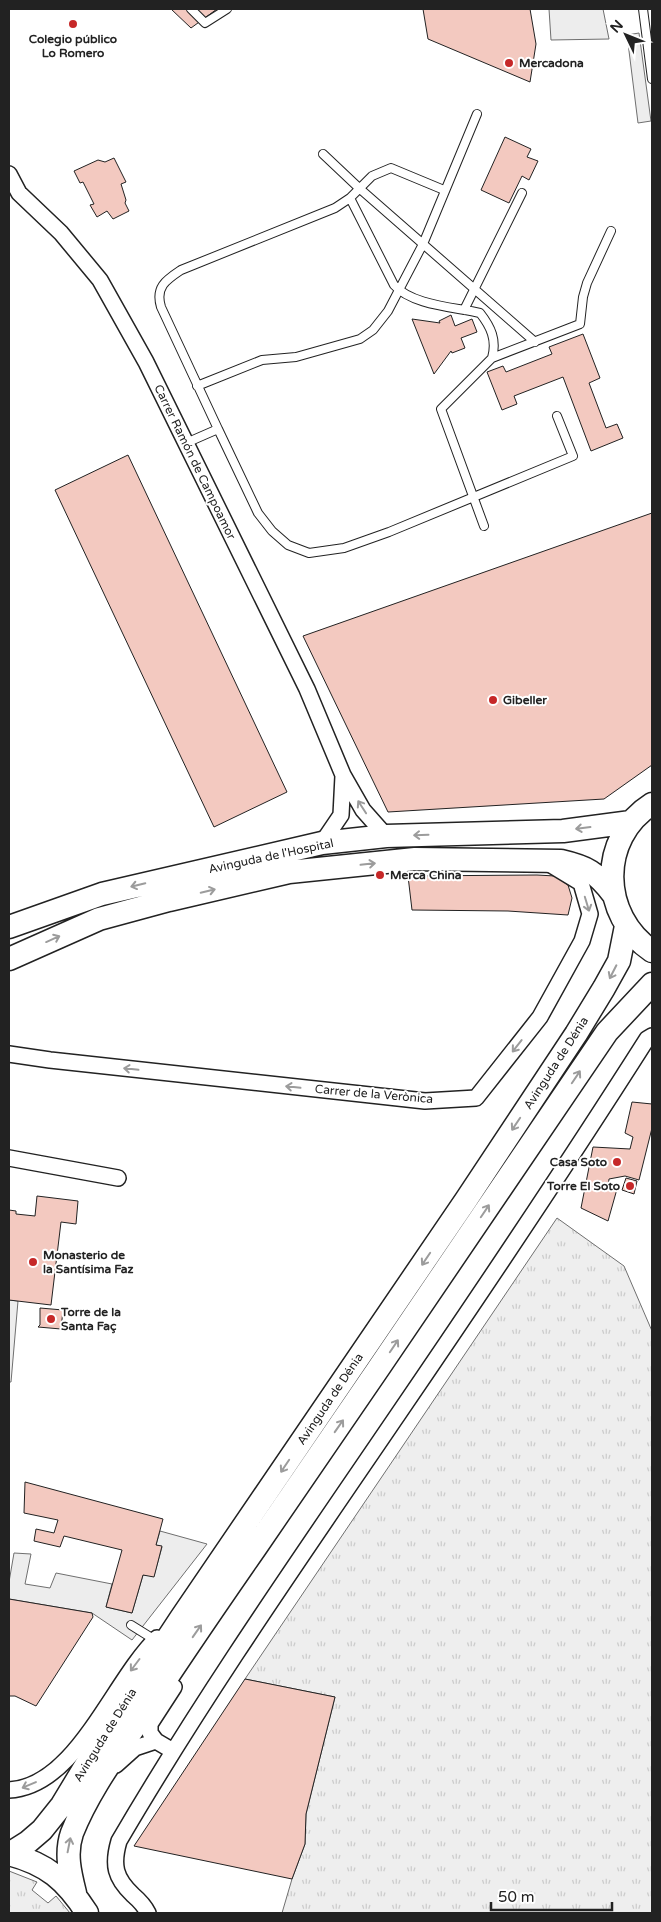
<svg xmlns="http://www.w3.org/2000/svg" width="661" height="1922" font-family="'Varela Round',sans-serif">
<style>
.grass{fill:url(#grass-tufts);stroke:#6f6f6f}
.parking{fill:#ededed;stroke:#6f6f6f}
.building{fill:#f3c9c0;stroke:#222}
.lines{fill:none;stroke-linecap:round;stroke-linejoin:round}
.lane-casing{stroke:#222;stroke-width:10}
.street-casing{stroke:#222;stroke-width:18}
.primary-casing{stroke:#222;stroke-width:25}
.lane{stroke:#fff;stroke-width:8}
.street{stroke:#fff;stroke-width:15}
.primary{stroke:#fff;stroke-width:22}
.oneway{stroke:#9c9c9c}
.poi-dot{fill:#c62828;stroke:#fff;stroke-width:2}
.labels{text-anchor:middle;stroke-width:4;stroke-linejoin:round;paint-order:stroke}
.poi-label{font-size:12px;font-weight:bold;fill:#222;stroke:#fff;text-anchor:start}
.street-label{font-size:12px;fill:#222;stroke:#fff}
</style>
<defs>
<pattern id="grass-tufts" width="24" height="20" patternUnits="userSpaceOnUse" patternTransform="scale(1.25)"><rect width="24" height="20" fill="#eee"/><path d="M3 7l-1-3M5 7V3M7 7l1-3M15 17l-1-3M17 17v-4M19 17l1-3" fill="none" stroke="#ccc"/></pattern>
</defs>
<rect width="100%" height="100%" fill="#fff"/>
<path class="grass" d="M 557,1218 L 624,1266 L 652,1331 L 652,1913 L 282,1913 L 292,1879 L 305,1844 L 306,1814 L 335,1697 L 245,1679 Z
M 9,1871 L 37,1882 L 32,1890 L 48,1903 L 56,1896 L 70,1913 L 9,1913 Z"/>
<path class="parking" d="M 549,9 L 603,9 L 609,39 L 551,40 Z
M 639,33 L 651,121 L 638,123 L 627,35 Z
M 9,1300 L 18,1301 L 11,1382 L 9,1382 Z
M 160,1531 L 207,1544 L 132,1640 L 92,1613 L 9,1599 L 9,1582 L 14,1553 L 31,1554 L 25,1584 L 50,1588 L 56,1573 L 112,1584 L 106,1607 L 132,1613 L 143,1575 L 154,1576 L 162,1547 L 156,1545 Z"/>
<path class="building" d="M 171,9 L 217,9 L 191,28 Z
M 423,9 L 530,9 L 536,44 L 530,82 L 428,39 Z
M 505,137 L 531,149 L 527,157 L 538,161 L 529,180 L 522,176 L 509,203 L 481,190 Z
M 114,158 L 126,182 L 121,184 L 126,200 L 125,203 L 129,211 L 113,219 L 107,211 L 97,217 L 90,205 L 94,204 L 83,182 L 80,183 L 74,171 L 98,160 L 105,162 Z
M 451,315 L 455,326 L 472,319 L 477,332 L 461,338 L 465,348 L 452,353 L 451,351 L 434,374 L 412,319 L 440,323 L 439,321 Z
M 583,334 L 600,378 L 589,383 L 606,428 L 617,424 L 623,438 L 591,451 L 563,377 L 514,396 L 517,404 L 502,410 L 487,372 L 503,366 L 506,372 L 552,354 L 549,347 Z
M 128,455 L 287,792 L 214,827 L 55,490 Z
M 652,513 L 652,765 L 604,799 L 388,812 L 303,636 Z
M 537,875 L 555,876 L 568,885 L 572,898 L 568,915 L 508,911 L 412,910 L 408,876 Z
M 632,1102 L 652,1104 L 652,1128 L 639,1180 L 625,1176 L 609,1179 L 608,1187 L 617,1189 L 608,1221 L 581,1208 L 593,1147 L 630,1149 L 633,1137 L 625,1133 Z
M 626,1178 L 637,1181 L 634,1194 L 622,1190 Z
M 37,1196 L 78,1201 L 76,1224 L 61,1222 L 51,1305 L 9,1300 L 9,1210 L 16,1211 L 16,1214 L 35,1216 Z
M 40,1308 L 63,1310 L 61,1329 L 38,1327 L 40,1325 Z
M 25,1482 L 163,1519 L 156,1545 L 162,1546 L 154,1577 L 143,1575 L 132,1613 L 106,1607 L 122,1550 L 64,1536 L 60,1547 L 34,1541 L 36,1529 L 54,1533 L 58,1520 L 24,1513 Z
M 9,1599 L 92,1613 L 93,1617 L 36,1706 L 15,1696 L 9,1696 Z
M 245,1679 L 335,1697 L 306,1814 L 305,1844 L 292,1879 L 134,1846 Z"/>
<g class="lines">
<defs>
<path id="lane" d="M 191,9 L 205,23 L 227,9
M 643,9 L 652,79
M 323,154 L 359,188 L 535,342
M 350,198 L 394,285 C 412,305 453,307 480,313 C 491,327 497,340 492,358
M 464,310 L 522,193
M 197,386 L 262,360 L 296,357 L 360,339 L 373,330 L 388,311 L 423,244 L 477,114
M 218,429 L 161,307 C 155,287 166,280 181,270 L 335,208 L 350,198 L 372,176 L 391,168 L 444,190
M 186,443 L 218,429 L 258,513 L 272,531 L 288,545 L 309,553 L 344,548 L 389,532 L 573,456 L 557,416
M 484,526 L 441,409 L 492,358 L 580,324 L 583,297 L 587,283 L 611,231
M 131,1625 L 155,1640"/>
<path id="street" d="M 9,174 L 19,193 L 61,233 L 100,280 L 146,362 L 307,689 L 343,775 L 363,810 L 386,836
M 322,843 L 341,815 L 343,776
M 9,1054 L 50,1060 L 425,1101 L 476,1098 L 540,1017 L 582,941 L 590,914 L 581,883 L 548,863
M 9,1158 L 118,1178
M 173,1751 L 156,1741 L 150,1733 L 150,1724 L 174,1687
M 116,1765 L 135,1748 L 156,1741
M 9,1790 C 76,1787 113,1680 157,1638
M 148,1913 C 144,1905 140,1901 133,1895 C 115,1878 112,1865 119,1841 C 205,1694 303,1554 399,1413 C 483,1290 567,1165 647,1039 L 652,1036"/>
<path id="primary" d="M 652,804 C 598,838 600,916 652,951
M 9,927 L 102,894 L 322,843 L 386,836 L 563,831 L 631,822
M 9,959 L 99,919 L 169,900 L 289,872 L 415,859 L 561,861 C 587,867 596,872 613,894
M 9,1854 L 28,1842 L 42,1830 L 62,1805 L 106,1732 L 181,1618 L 466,1200 L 576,1034 L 604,988 L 619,961 L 626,926
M 9,1854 C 47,1864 66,1880 87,1913
M 75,1893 C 70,1873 65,1853 72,1833 C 87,1795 112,1760 135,1726 C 174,1666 215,1606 256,1547 C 374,1376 490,1204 607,1032 L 652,984"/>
</defs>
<use href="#lane" class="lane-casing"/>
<use href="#street" class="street-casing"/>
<use href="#primary" class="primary-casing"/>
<use href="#lane" class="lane"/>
<use href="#street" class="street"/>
<use href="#primary" class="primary"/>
</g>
<defs><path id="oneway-shaft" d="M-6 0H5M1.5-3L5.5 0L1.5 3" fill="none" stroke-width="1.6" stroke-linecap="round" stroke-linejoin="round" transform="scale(1.25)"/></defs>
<g class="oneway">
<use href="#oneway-shaft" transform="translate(362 807) rotate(-123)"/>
<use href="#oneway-shaft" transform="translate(583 828) rotate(173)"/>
<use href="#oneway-shaft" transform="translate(421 835) rotate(178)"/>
<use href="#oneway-shaft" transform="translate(368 864) rotate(-6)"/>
<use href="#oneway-shaft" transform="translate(138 885) rotate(167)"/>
<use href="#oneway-shaft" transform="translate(208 891) rotate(-13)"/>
<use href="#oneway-shaft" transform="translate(587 904) rotate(73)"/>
<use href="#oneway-shaft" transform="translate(53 939) rotate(-24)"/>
<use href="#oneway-shaft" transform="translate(613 972) rotate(117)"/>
<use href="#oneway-shaft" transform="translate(517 1046) rotate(128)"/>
<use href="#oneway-shaft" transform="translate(131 1069) rotate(-174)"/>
<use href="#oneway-shaft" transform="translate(576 1077) rotate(-56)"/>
<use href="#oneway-shaft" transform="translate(293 1087) rotate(-174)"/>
<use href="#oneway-shaft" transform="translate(516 1124) rotate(124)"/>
<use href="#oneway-shaft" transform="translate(485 1211) rotate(-56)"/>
<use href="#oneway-shaft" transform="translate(426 1259) rotate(124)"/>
<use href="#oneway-shaft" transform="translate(394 1346) rotate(-56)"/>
<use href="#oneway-shaft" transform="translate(339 1426) rotate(-55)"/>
<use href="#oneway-shaft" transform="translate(285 1466) rotate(124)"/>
<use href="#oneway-shaft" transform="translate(197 1631) rotate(-55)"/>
<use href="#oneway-shaft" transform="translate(135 1665) rotate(127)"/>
<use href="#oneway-shaft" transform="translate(29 1785) rotate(157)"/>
<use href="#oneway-shaft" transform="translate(69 1845) rotate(-79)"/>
</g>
<g class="poi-dot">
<circle cx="73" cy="24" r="5"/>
<circle cx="509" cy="63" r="5"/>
<circle cx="493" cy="700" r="5"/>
<circle cx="380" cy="875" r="5"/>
<circle cx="617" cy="1162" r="5"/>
<circle cx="630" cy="1186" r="5"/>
<circle cx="33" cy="1262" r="5"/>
<circle cx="51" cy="1319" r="5"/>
</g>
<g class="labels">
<g class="poi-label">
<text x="73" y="43" text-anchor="middle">Colegio público<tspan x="73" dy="14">Lo Romero</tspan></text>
<text x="519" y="67">Mercadona</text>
<text x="503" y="704">Gibeller</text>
<text x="390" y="879">Merca China</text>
<text x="607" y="1166" text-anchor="end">Casa Soto</text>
<text x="620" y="1190" text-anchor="end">Torre El Soto</text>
<text x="43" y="1259">Monasterio de<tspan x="43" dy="14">la Santísima Faz</tspan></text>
<text x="61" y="1316">Torre de la<tspan x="61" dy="14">Santa Faç</tspan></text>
</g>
<g class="street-label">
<text transform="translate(195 462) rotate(64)" y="4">Carrer Ramón de Campoamor</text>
<text transform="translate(271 856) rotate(-12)" y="4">Avinguda de l'Hospital</text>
<text transform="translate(556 1063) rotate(-57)" y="4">Avinguda de Dénia</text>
<text transform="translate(374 1094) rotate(5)" y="4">Carrer de la Verònica</text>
<text transform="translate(330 1399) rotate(-56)" y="4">Avinguda de Dénia</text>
<text transform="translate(105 1735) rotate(-58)" y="4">Avinguda de Dénia</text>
</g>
</g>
<rect width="661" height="1922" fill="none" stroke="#222222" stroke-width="20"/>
<g transform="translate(626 35) rotate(313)" stroke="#ffffff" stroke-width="4" paint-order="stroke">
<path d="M0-4L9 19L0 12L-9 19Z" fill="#222222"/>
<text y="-8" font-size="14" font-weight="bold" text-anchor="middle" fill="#222222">N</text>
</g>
<path d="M491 1902v8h121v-8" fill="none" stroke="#222222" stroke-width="2.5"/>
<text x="498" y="1902" font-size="15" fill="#222222" stroke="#ffffff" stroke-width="4" paint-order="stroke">50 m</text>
</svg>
